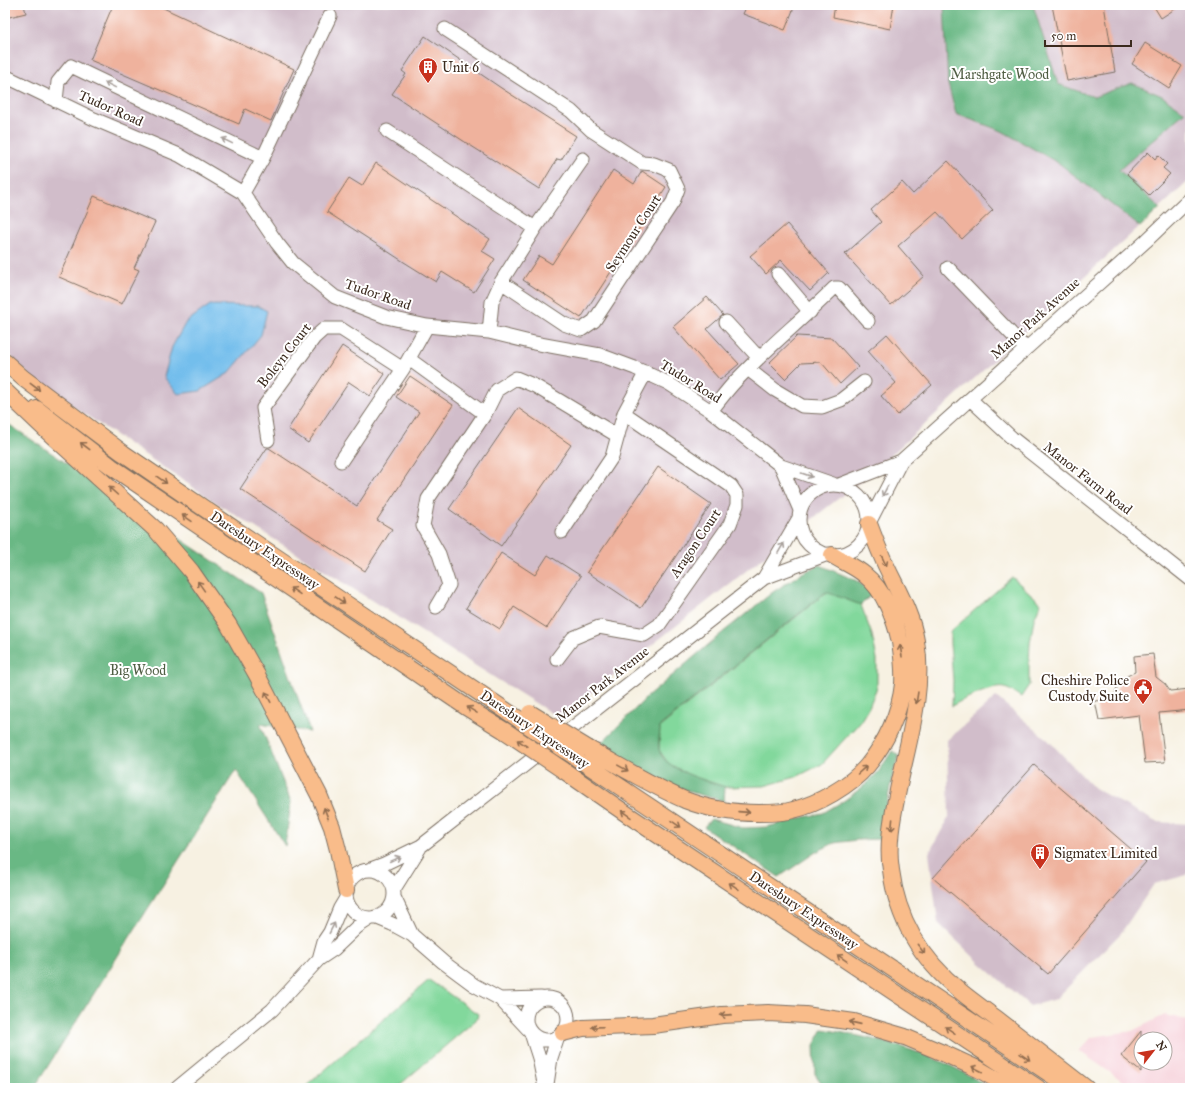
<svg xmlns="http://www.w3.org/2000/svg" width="1195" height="1093" font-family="'IM FELL Great Primer',serif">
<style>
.built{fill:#f6cfd8;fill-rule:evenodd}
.industrial{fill:#d1bdca}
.green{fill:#82d89c;stroke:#5e815d}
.forest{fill:#69b884;stroke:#527151}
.water{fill:#73beec;stroke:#577485}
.building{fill:#efb29d}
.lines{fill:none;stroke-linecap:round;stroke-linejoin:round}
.minor-casing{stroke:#7d7063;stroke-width:15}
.major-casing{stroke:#7d7063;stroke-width:18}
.minor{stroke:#fff;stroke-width:13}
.major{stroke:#f9bc8a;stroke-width:16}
.major-bridge-casing{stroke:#7d7063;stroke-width:18;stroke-linecap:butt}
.major-bridge{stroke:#f9bc8a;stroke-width:16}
.oneway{stroke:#a79f9a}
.oneway2{stroke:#906c4f}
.labels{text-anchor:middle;stroke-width:4;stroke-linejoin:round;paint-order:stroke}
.poi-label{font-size:14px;fill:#3b2a1e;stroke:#fff;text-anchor:start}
.park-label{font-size:14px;fill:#505e44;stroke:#fff}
.street-label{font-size:14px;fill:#3b2a1e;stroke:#fff}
</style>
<rect width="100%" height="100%" fill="#fff"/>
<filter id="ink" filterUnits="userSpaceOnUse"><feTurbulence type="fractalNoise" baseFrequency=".025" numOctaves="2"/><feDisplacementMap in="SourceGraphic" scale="8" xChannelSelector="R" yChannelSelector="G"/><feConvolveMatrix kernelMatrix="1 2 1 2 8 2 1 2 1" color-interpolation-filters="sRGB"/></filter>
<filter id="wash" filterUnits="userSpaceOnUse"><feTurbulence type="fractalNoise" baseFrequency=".012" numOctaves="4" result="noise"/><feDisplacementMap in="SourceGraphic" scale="16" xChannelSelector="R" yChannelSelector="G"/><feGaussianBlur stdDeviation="0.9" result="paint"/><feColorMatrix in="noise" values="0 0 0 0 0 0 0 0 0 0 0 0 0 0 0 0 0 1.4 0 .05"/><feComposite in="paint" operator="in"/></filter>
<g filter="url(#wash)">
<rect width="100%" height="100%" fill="#f7f1e2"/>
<path class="built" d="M 1165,1015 L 1190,1021 L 1190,1088 L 1133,1088 L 1079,1051 L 1092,1037 L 1132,1031 ZM 1141,1039 L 1165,1039 L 1165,1063 L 1141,1063 Z"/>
<path class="industrial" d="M 5,5 L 1190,5 L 1190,180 L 876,469 L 559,718 L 218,504 L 34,380 L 5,350 Z
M 996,697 L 1048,740 L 1094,788 L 1156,822 L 1190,824 L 1190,862 L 1187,875 L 1154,884 L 1121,933 L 1056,999 L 1030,1006 L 981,964 L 938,923 L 929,853 L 949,817 L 947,740 Z"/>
<path class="green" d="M 1012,577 L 1041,603 L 1034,619 L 1030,643 L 1029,665 L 1029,685 L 1021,697 C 1016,694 1010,689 1004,688 C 994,685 961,700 952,706 L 953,680 L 950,644 L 950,632 Z
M 827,592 L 861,605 L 872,635 L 877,659 L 877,687 L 869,707 L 860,722 L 822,764 L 796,777 L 764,786 L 725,787 L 689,775 L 668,763 L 659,750 L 660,727 Z
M 429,980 L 478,1014 L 477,1019 L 396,1088 L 304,1088 Z"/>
<path class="forest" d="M 944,5 L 1033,5 L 1058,84 L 1094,97 L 1132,83 L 1162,96 L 1185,112 L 1119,170 L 1160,208 L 1140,227 L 1060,164 L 1002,131 L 956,114 L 948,84 Z
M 5,422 L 261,593 L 310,732 L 260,724 L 291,802 L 285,846 L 236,770 L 34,1088 L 5,1088 Z
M 820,565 L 857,581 L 873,593 L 861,605 L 826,592 L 660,726 C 660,733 658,742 659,749 C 663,770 708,781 725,787 L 724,801 L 694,793 L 667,783 L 599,745 L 646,698 L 722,633 L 773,592 L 802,573 Z
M 892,751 L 899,755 L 891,782 L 880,839 L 857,840 L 834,843 L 816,852 L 779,877 L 704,827 L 711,819 L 743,828 L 767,827 L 796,819 L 823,813 L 845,800 L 865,785 L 879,771 Z
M 823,1029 C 883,1040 938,1053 989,1088 L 825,1088 L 815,1074 L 814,1045 Z"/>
<path class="water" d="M 210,305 L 258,306 L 267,311 L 261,335 L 229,373 L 200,391 L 178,394 L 164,377 L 172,347 L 186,322 Z"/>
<g id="blocks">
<path class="building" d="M 5,5 L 24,5 L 26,13 L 5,18 Z
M 113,5 L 157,5 L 294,69 L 271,121 L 245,109 L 239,124 L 90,60 Z
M 747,5 L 795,5 L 785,30 L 743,14 Z
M 835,5 L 894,5 L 890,29 L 833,17 Z
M 1052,5 L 1104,5 L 1115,72 L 1067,81 Z
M 1153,5 L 1181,5 L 1161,18 Z
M 425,36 L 501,88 L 576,136 L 561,160 L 557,159 L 539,189 L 465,142 L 392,94 L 406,74 L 402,71 Z
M 1145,43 L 1182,66 L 1169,88 L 1132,64 Z
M 1148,152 L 1155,159 L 1158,155 L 1167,164 L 1163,168 L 1170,174 L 1149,195 L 1127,174 Z
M 948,161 L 993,210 L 962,239 L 937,212 L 898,246 L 924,276 L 891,305 L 845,254 L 881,222 L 871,210 L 902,182 L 913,194 Z
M 376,163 L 490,239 L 482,251 L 495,259 L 474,292 L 442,272 L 436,282 L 404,262 L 327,212 L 349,178 L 362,186 Z
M 613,170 L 634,184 L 642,171 L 666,187 L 581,318 L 523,280 L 539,256 L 552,264 Z
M 94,196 L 155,222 L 134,268 L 139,270 L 122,304 L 59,277 Z
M 787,224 L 829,273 L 810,291 L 781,260 L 766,274 L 750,256 Z
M 707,297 L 723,315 L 707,329 L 739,364 L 720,380 L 673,327 Z
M 887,334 L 932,385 L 898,415 L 881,396 L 896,383 L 868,351 Z
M 797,336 L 832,338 L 858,367 L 840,384 L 821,362 L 801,363 L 785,379 L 769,363 Z
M 342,346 L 385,374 L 370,396 L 349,382 L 308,443 L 288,429 Z
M 410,376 L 453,405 L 377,520 L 392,529 L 365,571 L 240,489 L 267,448 L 269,448 L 357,506 L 419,412 L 396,397 Z
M 518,408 L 571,445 L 501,546 L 449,509 Z
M 658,467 L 711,504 L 641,608 L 587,572 Z
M 501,553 L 535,575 L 548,555 L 581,576 L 547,628 L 514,607 L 500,629 L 466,608 Z
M 1153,654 L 1156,677 L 1165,684 L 1170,691 L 1190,689 L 1190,710 L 1159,713 L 1165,762 L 1145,763 L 1139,715 L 1099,720 L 1095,701 L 1113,699 L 1118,685 L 1125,677 L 1135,672 L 1134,656 Z
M 1034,765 L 1146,862 L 1048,974 L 933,878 Z
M 1141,1031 L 1141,1072 L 1121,1056 Z"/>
</g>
</g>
<g filter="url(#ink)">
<use href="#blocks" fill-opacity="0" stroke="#7d7063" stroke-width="1"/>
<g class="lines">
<defs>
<path id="minor" d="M 445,29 L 571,111 L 591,130 L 642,163 L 654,164 L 669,170 L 678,189 L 673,202 L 594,321 L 581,330 L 564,324 L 501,282
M 5,76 L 94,119 L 179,155 L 243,193 L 277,243 L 293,263 L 335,297 L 386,317 L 427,326 L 489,332 L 534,343 L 600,355 L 635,368 L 668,383 L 711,411 L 781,466 L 833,484
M 56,101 L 58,82 L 71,66 L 263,158
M 387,131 L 535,228
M 243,193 L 263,158 L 330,16
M 948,268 L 1025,348
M 778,274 L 810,312
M 726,322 L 759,358
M 489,332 L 492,302 L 501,282 L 535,228 L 583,159
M 409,359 L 485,414
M 748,369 L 775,390 L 802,406 L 822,407 L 841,400 L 864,382
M 970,399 L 1012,438 L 1190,579
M 711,411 C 718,402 725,393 732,385 C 764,350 801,321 834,288 L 839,288 L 868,321
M 268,440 L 263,408 L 314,338 L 324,329 L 341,329 L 403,369
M 341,461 L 403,369 L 427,326
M 781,466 L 800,510
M799 520a35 35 0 1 1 70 0a35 35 0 1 1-70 0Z
M 839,485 L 901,461
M 870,521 L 901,461 L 1146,241 L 1190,199
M 562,532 L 612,457 L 624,413 L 646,372
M 764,578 L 799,518
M 436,607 L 449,585 L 439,554 L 423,526 L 428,499 L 485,414 L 497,390 L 516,378 L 535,386 L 618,436
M 557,659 L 573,638 L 599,627 L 644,635 L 659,625 L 730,524 L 737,505 L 737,495 L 731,486 L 624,413
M 368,870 L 384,864 L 421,846 L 764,578 L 828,554
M346 894a24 24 0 1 1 48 0a24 24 0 1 1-48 0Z
M 394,889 L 421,846
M 394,897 L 412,935
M 375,917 L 392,924 L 412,935 L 443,962 L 474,985 L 500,999 L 528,1029
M 319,959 L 324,941 L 330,932 L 340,908 L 346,898
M526 1019a21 21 0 1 1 42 0a21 21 0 1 1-42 0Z
M 500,999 L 541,998
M 531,1033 L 539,1058 L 545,1088
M 547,1084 L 551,1058 L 558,1037
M 177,1088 L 272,1010 L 319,959 L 334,949 L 357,927 L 371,918"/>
<path id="major" d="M 5,362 L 23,378 L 123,453 L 227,524 L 520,720
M 5,391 L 46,430 L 156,530 L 191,571 L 228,624 L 257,675 L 319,795 L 332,827 L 338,850 L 346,890
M 37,409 L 112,467 L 466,707 L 505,731
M 869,524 C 873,534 876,543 880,552 C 892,582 911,609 916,641 C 925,693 907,744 897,795 C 892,819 887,846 891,870 C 897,919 922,960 960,991 C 972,1001 985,1010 997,1019 C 1027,1042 1056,1065 1086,1088
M 589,749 C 620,766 652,786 685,800 C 708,809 735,813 759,813 C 770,813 783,813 793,810 C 818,804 850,786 867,766 C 886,743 900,713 903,684 C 904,670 902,655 900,642 C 895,619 884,590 865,575 C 856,567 843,562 832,555
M 577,758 L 1065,1084
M 563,770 L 631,817 L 1038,1088
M 563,1033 L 583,1028 L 653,1025 L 722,1015 L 768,1013 L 805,1015 L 854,1022 L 905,1037 L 943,1053 L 980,1070 L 1011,1088"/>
</defs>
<use href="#minor" class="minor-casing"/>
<use href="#major" class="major-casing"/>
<use href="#minor" class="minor"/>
<use href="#major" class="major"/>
<defs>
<path id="major-bridge" d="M 530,713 L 589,749
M 520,720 L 577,758
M 505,731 L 563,770"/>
</defs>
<use href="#major-bridge" class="major-bridge-casing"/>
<use href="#major-bridge" class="major-bridge"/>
</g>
<defs><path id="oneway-shaft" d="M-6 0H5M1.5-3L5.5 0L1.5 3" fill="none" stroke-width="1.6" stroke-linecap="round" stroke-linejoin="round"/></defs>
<g class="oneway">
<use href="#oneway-shaft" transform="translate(110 85) rotate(-154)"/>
<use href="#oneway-shaft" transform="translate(227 141) rotate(-154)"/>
<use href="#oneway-shaft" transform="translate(807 475) rotate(19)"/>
<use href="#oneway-shaft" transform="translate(885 491) rotate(118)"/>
<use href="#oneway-shaft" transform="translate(781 548) rotate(-60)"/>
<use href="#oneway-shaft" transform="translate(395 859) rotate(-25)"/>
<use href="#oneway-shaft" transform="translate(332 928) rotate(-63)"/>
</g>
<g class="oneway2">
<use href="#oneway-shaft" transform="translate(35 387) rotate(37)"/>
<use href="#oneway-shaft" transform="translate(85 446) rotate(-143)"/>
<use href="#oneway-shaft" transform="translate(162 480) rotate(35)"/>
<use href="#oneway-shaft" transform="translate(113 491) rotate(-138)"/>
<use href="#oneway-shaft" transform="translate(187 518) rotate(-146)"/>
<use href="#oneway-shaft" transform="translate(884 561) rotate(64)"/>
<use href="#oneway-shaft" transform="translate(201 586) rotate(-125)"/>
<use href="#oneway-shaft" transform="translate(295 591) rotate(-146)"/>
<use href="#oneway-shaft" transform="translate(340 600) rotate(34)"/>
<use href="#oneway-shaft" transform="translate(901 651) rotate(-100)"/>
<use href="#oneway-shaft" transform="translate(268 697) rotate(-118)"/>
<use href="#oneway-shaft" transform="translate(917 698) rotate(99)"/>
<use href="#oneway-shaft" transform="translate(472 710) rotate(-148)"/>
<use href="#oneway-shaft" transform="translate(522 743) rotate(-146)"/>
<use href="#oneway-shaft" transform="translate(623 768) rotate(29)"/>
<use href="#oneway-shaft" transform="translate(862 770) rotate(-42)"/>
<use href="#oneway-shaft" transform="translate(744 812) rotate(4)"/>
<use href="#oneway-shaft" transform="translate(326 813) rotate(-111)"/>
<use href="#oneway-shaft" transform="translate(626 814) rotate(-145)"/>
<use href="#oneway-shaft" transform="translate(676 824) rotate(34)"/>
<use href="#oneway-shaft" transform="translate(892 825) rotate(96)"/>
<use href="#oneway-shaft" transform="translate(734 886) rotate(-146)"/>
<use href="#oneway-shaft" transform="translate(921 949) rotate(52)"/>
<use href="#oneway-shaft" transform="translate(842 958) rotate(-146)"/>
<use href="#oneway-shaft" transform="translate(726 1015) rotate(176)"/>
<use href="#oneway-shaft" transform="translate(855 1023) rotate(-167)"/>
<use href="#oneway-shaft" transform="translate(597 1027) rotate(178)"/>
<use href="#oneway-shaft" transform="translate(950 1030) rotate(-146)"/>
<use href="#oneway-shaft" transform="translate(1025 1057) rotate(34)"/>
<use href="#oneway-shaft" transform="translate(977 1069) rotate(-153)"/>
</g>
</g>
<defs>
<symbol id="building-pin" viewBox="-11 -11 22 30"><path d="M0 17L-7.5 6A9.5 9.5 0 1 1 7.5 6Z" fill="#c8321e" stroke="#fff"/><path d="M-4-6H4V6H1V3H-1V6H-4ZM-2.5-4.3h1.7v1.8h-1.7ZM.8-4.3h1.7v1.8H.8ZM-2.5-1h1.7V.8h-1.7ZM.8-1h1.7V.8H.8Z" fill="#fff"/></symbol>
<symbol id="civic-pin" viewBox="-11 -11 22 30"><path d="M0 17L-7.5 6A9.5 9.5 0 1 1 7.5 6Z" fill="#c8321e" stroke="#fff"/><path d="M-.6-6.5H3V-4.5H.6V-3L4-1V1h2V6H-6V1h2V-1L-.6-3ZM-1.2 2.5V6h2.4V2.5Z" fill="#fff"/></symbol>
</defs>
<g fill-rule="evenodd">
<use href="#building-pin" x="417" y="56" width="22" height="30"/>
<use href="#civic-pin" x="1132" y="677" width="22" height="30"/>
<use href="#building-pin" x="1029" y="842" width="22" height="30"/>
</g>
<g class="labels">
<g class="poi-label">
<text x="442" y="72">Unit 6</text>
<text x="1129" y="685" text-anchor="end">Cheshire Police<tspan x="1129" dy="16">Custody Suite</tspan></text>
<text x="1054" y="858">Sigmatex Limited</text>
</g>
<g class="park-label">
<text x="1000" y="79">Marshgate Wood</text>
<text x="138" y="675">Big Wood</text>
</g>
<g class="street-label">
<text transform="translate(111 108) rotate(24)" y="5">Tudor Road</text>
<text transform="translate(633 233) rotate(-57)" y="5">Seymour Court</text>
<text transform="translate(378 294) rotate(19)" y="5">Tudor Road</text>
<text transform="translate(1035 318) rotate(-42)" y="5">Manor Park Avenue</text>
<text transform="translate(284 355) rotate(-52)" y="5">Boleyn Court</text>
<text transform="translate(691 381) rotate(32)" y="5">Tudor Road</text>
<text transform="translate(1088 478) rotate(38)" y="5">Manor Farm Road</text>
<text transform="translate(695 543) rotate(-56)" y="5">Aragon Court</text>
<text transform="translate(265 550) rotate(34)" y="5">Daresbury Expressway</text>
<text transform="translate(602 684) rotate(-38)" y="5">Manor Park Avenue</text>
<text transform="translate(535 729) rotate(34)" y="5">Daresbury Expressway</text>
<text transform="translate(804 910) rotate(34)" y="5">Daresbury Expressway</text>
</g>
</g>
<rect width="1195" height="1093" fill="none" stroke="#fff" stroke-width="20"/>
<g transform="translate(1153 1051) rotate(59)"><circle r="19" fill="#ffffff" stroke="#b1aaa5"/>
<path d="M0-3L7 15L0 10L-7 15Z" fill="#c8321e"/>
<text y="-6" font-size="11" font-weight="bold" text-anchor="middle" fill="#3b2a1e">N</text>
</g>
<path d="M1045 40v6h86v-6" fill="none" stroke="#3b2a1e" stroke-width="2"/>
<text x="1051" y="40" font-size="12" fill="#3b2a1e" stroke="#ffffff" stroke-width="3" paint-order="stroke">50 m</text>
</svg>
